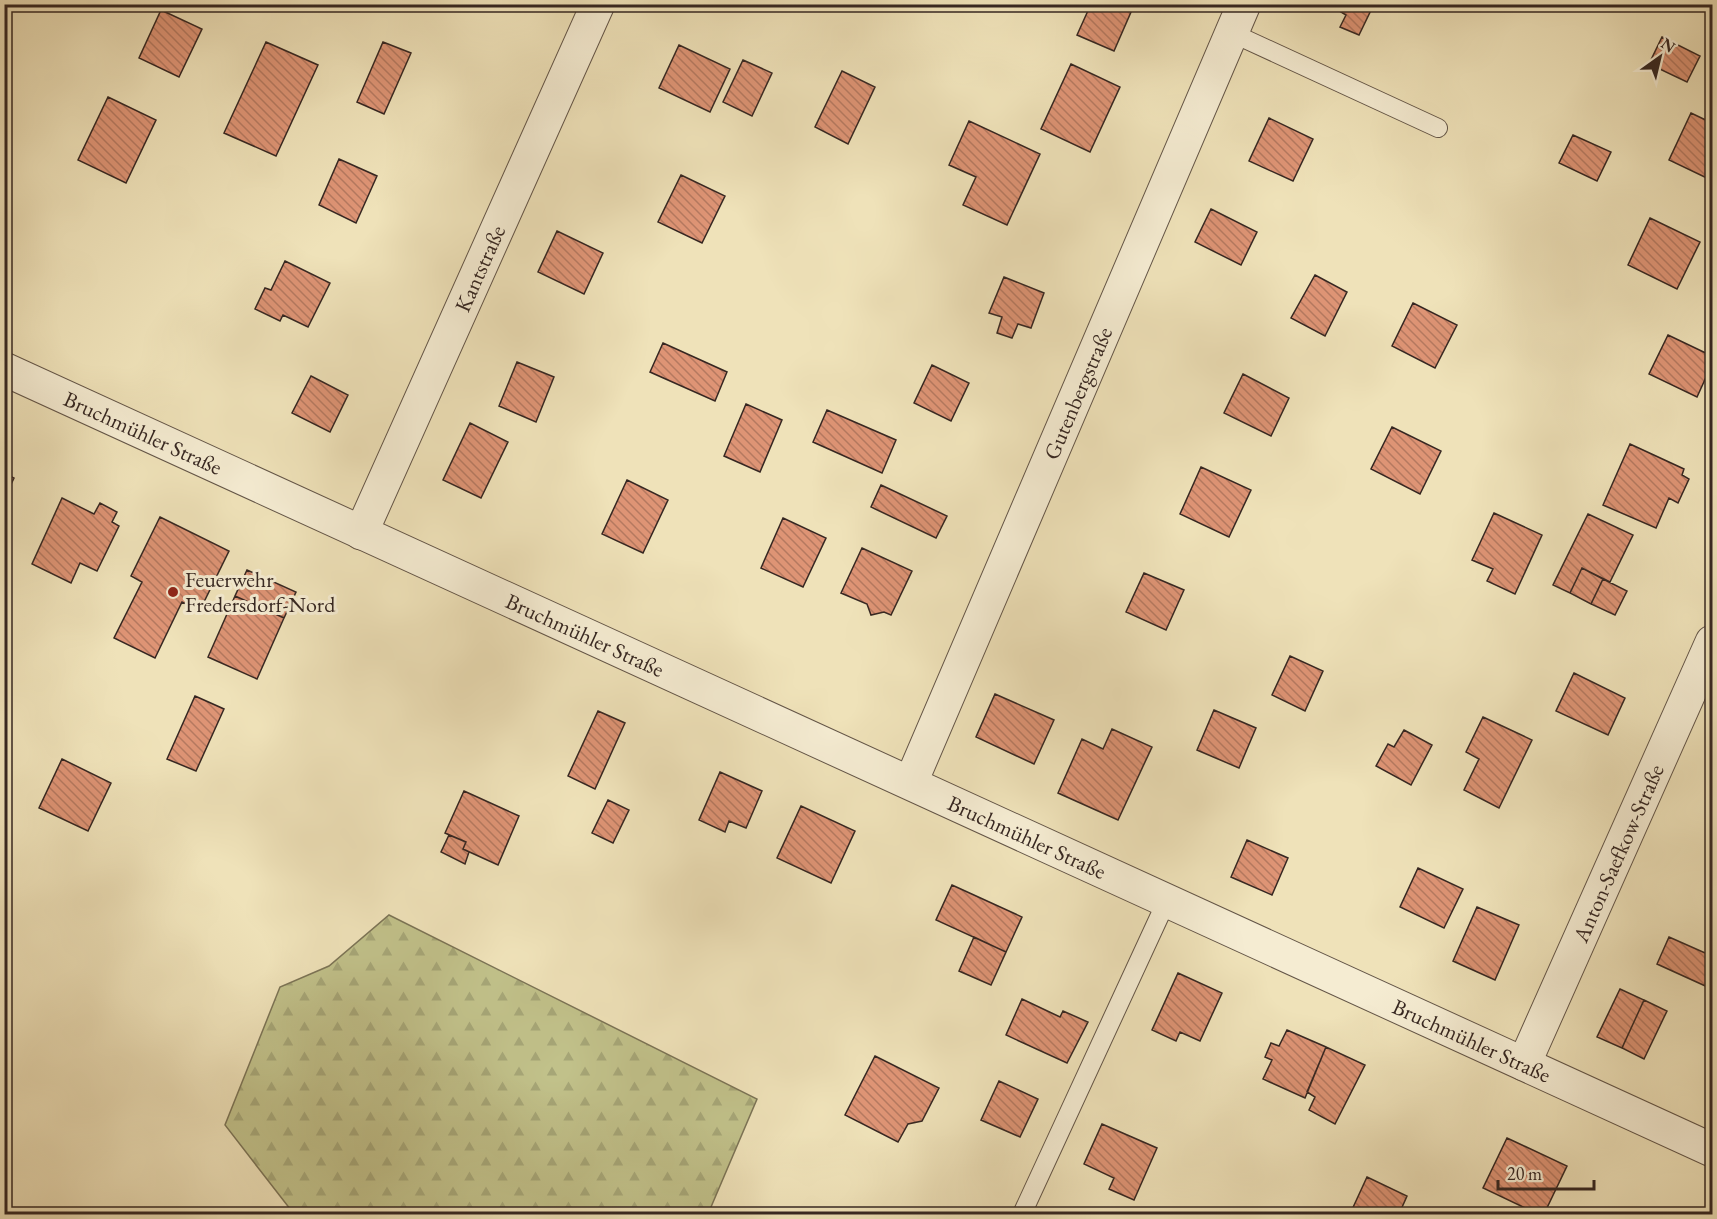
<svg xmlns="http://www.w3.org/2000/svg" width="1717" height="1219" font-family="'EB Garamond',serif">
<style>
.forest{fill:url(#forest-firs);stroke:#7c7456;stroke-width:1.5}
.building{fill:url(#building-back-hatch);stroke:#362722;stroke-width:1.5}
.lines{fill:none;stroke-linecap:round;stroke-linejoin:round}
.lane-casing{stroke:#645648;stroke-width:20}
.street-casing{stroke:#645648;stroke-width:35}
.lane{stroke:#f5ecd2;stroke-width:18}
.street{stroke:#f5ecd2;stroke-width:33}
.poi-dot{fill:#8f2418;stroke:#f5ecd2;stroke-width:2}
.labels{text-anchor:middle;stroke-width:6;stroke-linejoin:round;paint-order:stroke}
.street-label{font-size:22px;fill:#362722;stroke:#f5ecd2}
.poi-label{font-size:22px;fill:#362722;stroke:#f5ecd2;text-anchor:start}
</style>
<defs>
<pattern id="forest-firs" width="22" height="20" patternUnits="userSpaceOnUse" patternTransform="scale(1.5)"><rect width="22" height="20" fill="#c1c18a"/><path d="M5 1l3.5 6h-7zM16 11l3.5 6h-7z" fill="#a6a677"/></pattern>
<pattern id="building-back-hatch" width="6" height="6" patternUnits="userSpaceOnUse" patternTransform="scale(1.5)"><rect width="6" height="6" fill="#de9475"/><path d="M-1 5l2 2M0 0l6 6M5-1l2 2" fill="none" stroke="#b57960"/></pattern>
</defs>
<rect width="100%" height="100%" fill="#efe2b9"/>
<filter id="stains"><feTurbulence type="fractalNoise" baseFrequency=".00333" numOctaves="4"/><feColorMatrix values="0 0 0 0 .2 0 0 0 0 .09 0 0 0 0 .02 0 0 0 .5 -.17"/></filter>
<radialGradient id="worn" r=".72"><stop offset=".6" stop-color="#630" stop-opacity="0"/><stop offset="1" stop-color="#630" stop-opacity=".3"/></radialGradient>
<path class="forest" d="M 389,915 L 757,1099 L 708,1214 L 294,1214 L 225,1125 L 280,987 L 329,966 Z"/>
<path class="building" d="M 1091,4 L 1114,4 L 1131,12 L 1114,51 L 1077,35 Z
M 1328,4 L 1374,4 L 1359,35 L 1340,27 L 1346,15 Z
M 161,10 L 202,29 L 179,77 L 139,58 Z
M 1662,37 L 1700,56 L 1687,82 L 1649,64 Z
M 266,42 L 318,65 L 276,156 L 224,133 Z
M 383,42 L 411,53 L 384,114 L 357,102 Z
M 679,45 L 730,69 L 710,112 L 659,88 Z
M 743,60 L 772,73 L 752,116 L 723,102 Z
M 1071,64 L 1120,87 L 1090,152 L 1041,129 Z
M 842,71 L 875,87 L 848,144 L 815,127 Z
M 108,97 L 156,120 L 126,183 L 78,160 Z
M 1691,113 L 1712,123 L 1711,180 L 1669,160 Z
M 1269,118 L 1313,139 L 1293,181 L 1249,161 Z
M 969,121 L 1040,154 L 1007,225 L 963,205 L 976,177 L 949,165 Z
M 1573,135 L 1611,152 L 1597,181 L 1559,163 Z
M 339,159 L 377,176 L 356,223 L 319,205 Z
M 681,175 L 725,196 L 702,243 L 658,222 Z
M 1211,209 L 1257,232 L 1241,265 L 1195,242 Z
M 1650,218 L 1700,242 L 1677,289 L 1628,265 Z
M 557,231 L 603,253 L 584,294 L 538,272 Z
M 285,261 L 330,283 L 308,327 L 283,315 L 280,321 L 255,309 L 265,288 L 271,290 Z
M 1315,275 L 1347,292 L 1325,336 L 1291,318 Z
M 1004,277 L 1044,293 L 1031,328 L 1018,324 L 1012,338 L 997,333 L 1002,317 L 989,313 Z
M 1413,303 L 1457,325 L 1435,368 L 1392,346 Z
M 1668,335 L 1712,356 L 1712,364 L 1697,397 L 1649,374 Z
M 663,343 L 727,372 L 715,401 L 650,372 Z
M 517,362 L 554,377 L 536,422 L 499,406 Z
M 932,365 L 969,383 L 951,421 L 914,403 Z
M 1243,374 L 1289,398 L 1271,436 L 1224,413 Z
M 311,376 L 348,395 L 330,432 L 292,413 Z
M 746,404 L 782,420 L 760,472 L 724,456 Z
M 827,410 L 896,440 L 882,473 L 813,442 Z
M 470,423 L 508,442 L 481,498 L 443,480 Z
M 1392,427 L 1441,451 L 1420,494 L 1371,469 Z
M 1630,444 L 1684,469 L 1682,475 L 1689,479 L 1678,503 L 1669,498 L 1656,528 L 1603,505 Z
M 1201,467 L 1251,490 L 1229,537 L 1180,514 Z
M 4,473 L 14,478 L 4,499 Z
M 627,480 L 668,500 L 643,553 L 602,534 Z
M 881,485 L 947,516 L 936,538 L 871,507 Z
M 62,498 L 94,514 L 100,503 L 117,512 L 112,522 L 119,526 L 97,571 L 80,563 L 71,583 L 32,564 Z
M 1494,513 L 1542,535 L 1515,594 L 1487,581 L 1493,569 L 1472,560 Z
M 1588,514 L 1633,535 L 1610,582 L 1582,568 L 1570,593 L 1553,585 Z
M 160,517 L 229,551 L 200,610 L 182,602 L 155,658 L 114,638 L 142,582 L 131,576 Z
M 783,518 L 826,538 L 803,587 L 761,568 Z
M 862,548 L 912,571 L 891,615 L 884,612 L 871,615 L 867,604 L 841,593 Z
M 1582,568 L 1603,579 L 1591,604 L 1570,593 Z
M 247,570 L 296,592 L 284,618 L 235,596 Z
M 1144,573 L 1184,590 L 1166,630 L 1126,612 Z
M 1603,579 L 1627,591 L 1615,615 L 1591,604 Z
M 235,596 L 284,618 L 257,679 L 208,657 Z
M 1290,656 L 1323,671 L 1305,711 L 1272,695 Z
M 1574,673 L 1625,698 L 1608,735 L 1556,711 Z
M 995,694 L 1054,720 L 1034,764 L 976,737 Z
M 195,696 L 224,709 L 196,771 L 167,759 Z
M 1214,710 L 1256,728 L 1239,768 L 1197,750 Z
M 598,711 L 625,723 L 595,789 L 568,776 Z
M 1483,717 L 1532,740 L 1499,808 L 1464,790 L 1479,759 L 1466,752 Z
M 1112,729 L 1152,747 L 1118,820 L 1058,793 L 1082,739 L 1103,749 Z
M 1404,730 L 1432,745 L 1411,785 L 1376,766 L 1388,744 L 1394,747 Z
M 62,759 L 111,783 L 88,831 L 39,808 Z
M 720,772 L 762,791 L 746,828 L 729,821 L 725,832 L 699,820 Z
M 464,791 L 519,816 L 498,865 L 463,849 L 466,842 L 445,833 Z
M 608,800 L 629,810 L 613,843 L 592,833 Z
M 801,806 L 855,831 L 831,883 L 777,858 Z
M 449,835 L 466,842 L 463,849 L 469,852 L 465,864 L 441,852 Z
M 1247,840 L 1288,858 L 1272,895 L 1231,877 Z
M 1418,868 L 1463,889 L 1444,928 L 1400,907 Z
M 952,885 L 1022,917 L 1006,952 L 936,920 Z
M 1477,907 L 1519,925 L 1495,980 L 1453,961 Z
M 974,937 L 1006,952 L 991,985 L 959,971 Z
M 1669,937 L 1712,956 L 1712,989 L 1657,964 Z
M 1178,973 L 1222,993 L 1200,1041 L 1180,1032 L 1176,1041 L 1152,1030 Z
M 1620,989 L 1644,1000 L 1622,1048 L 1597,1037 Z
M 1022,999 L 1060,1017 L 1063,1011 L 1088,1022 L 1067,1063 L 1006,1035 Z
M 1644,1000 L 1667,1011 L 1644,1059 L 1622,1048 Z
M 1287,1030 L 1326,1047 L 1305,1098 L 1263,1079 L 1272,1060 L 1265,1057 L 1271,1043 L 1279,1046 Z
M 1326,1047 L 1365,1065 L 1335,1124 L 1309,1110 L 1315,1097 L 1307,1092 Z
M 875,1056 L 939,1088 L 922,1121 L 908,1124 L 898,1142 L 845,1115 Z
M 999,1081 L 1038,1099 L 1020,1137 L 981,1120 Z
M 1102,1124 L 1157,1148 L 1134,1200 L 1109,1189 L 1114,1178 L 1084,1164 Z
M 1507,1138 L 1567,1166 L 1544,1214 L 1538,1214 L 1483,1188 Z
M 1367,1177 L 1407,1196 L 1399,1214 L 1350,1214 Z"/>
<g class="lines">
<defs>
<path id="lane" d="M 1232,33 L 1438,128
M 1022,1214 L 1167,900"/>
<g id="street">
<path id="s1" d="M 4,369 L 1712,1150"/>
<path id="s2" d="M 361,533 L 598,4"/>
<path id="s3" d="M 911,782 L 1244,4"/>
<path id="s4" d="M 1524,1064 L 1712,642"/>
</g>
</defs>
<use href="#lane" class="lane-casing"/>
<use href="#street" class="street-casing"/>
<use href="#lane" class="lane"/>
<use href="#street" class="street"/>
</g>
<circle class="poi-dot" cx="173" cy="592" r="6"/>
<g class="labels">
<g class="street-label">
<text dy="8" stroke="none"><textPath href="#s2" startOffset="290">Kantstraße</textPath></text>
<text dy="8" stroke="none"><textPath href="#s3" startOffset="423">Gutenbergstraße</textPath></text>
<text dy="8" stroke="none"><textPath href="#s1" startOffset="153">Bruchmühler Straße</textPath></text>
<text dy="8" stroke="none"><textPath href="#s1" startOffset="639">Bruchmühler Straße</textPath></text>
<text dy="8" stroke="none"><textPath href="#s1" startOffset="1125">Bruchmühler Straße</textPath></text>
<text dy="8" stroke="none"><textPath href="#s4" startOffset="231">Anton-Saefkow-Straße</textPath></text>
<text dy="8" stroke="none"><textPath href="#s1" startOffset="1614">Bruchmühler Straße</textPath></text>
</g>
<g class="poi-label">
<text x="185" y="587">Feuerwehr<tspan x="185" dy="25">Fredersdorf-Nord</tspan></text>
</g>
</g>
<rect width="1717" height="1219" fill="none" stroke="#efe2b9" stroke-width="24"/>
<rect x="6" y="6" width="1705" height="1207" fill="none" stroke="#362722" stroke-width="3"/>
<rect x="12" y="12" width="1693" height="1195" fill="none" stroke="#362722" stroke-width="1.5"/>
<g transform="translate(1660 57) rotate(34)" stroke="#f5ecd2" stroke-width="4.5" paint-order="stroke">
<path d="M0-4.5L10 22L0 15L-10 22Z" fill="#362722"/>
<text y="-9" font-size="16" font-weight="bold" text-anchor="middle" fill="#362722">N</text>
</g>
<path d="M1498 1180v9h96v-9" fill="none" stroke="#362722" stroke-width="3"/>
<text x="1507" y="1180" font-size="18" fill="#362722" stroke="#f5ecd2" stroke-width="4.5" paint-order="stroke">20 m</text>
<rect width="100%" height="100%" filter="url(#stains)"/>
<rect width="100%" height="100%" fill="url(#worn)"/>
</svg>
